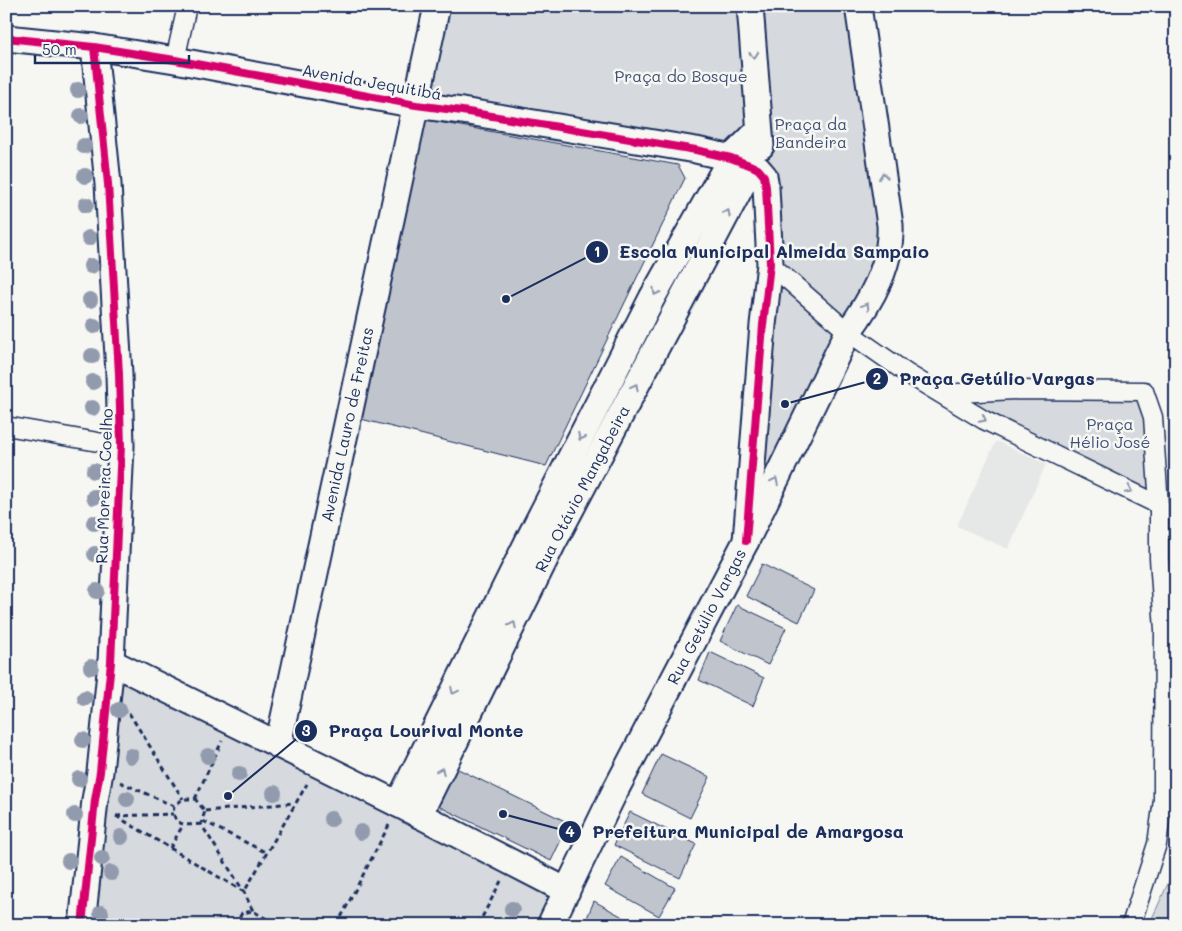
<svg xmlns="http://www.w3.org/2000/svg" width="1182" height="931" font-family="Mali,sans-serif">
<style>
.built{fill:#e6e7e7}
.green{fill:#d6d9dd;stroke:#78849e}
.building{fill:#c0c4cd;stroke:#1b2f5e}
.lines{fill:none;stroke-linecap:round;stroke-linejoin:round}
.lane-casing{stroke:#1b2f5e;stroke-width:12}
.street-casing{stroke:#1b2f5e;stroke-width:21}
.secondary-casing{stroke:#1b2f5e;stroke-width:29}
.path{stroke:#1b2f5e;stroke-width:3;stroke-dasharray:5 4;stroke-linecap:butt}
.lane{stroke:#f6f6f2;stroke-width:9}
.street{stroke:#f6f6f2;stroke-width:18}
.secondary{stroke:#f6f6f2;stroke-width:25}
.cycleway-casing{stroke:#f6f6f2;stroke-width:11}
.cycleway{stroke:#d6006c;stroke-width:8}
.tree{fill:#929bae}
.oneway{stroke:#8892a8}
.labels{text-anchor:middle;stroke-width:5;stroke-linejoin:round;paint-order:stroke}
.park-label{font-size:16px;fill:#405177;stroke:#f6f6f2}
.street-label{font-size:16px;fill:#1b2f5e;stroke:#f6f6f2}
.leader{fill:none;stroke:#1b2f5e;stroke-width:2}
.callout-dot{fill:#1b2f5e;stroke:#f6f6f2;stroke-width:2}
.mark-label{font-size:15px;text-anchor:middle;font-weight:bold;fill:#fff}
.callout-label{font-size:18px;text-anchor:middle;font-weight:bold;fill:#1b2f5e;stroke:#f6f6f2;stroke-width:5;stroke-linejoin:round;paint-order:stroke}
</style>
<rect width="100%" height="100%" fill="#f6f6f2"/>
<filter id="ink" filterUnits="userSpaceOnUse"><feTurbulence type="fractalNoise" baseFrequency=".02" numOctaves="2"/><feDisplacementMap in="SourceGraphic" scale="10" xChannelSelector="R" yChannelSelector="G"/><feConvolveMatrix kernelMatrix="1 2 1 2 8 2 1 2 1" color-interpolation-filters="sRGB"/></filter>
<g filter="url(#ink)">
<path class="built" d="M 996,441 L 1046,464 L 1008,549 L 957,526 Z"/>
<path class="green" d="M 437,6 L 856,6 L 888,227 L 847,332 L 749,532 L 764,176 L 416,105 Z
M 948,393 L 1143,393 L 1159,500 Z
M 113,665 L 176,708 L 226,733 L 393,817 L 564,892 L 547,925 L 87,925 Z
M 1176,866 L 1176,925 L 1149,925 Z"/>
<path class="building" d="M 427,120 L 678,165 L 685,178 L 546,466 L 361,419 L 418,128 Z
M 762,564 L 814,590 L 799,622 L 746,596 Z
M 737,605 L 786,628 L 768,665 L 720,641 Z
M 710,652 L 764,678 L 753,706 L 699,680 Z
M 661,754 L 710,777 L 690,818 L 642,794 Z
M 454,767 L 569,823 L 551,861 L 436,805 Z
M 630,812 L 696,844 L 680,878 L 614,845 Z
M 621,857 L 675,888 L 659,916 L 605,886 Z
M 594,901 L 637,925 L 584,925 Z"/>
<g class="lines">
<defs>
<path id="lane" d="M 1163,800 L 1176,796"/>
<path id="street" d="M 175,60 L 187,6
M 770,264 L 848,332 L 908,374 L 984,420 L 1159,505
M 941,394 L 1014,390 L 1144,391 L 1153,417 L 1159,505 L 1159,558 L 1164,630 L 1163,771 L 1163,800 L 1157,844 L 1131,925
M 6,426 L 121,446"/>
<g id="secondary">
<path d="M 750,6 L 761,146"/>
<path d="M 6,38 L 94,47 L 175,60 L 416,105 L 462,111 L 696,150 L 731,158 L 752,166 L 758,169 L 764,176 L 766,187 L 770,264 L 763,325 L 746,541"/>
<path d="M 111,662 L 398,804 L 567,891"/>
<path id="s1" d="M 278,745 L 437,6"/>
<path d="M 398,804 L 532,533 L 652,298 L 731,158 L 759,130"/>
<path id="s2" d="M 419,815 L 552,545 L 752,166"/>
<path d="M 82,925 L 95,800 L 100,772 L 111,662 L 121,446 L 119,374 L 108,184 L 94,47"/>
<path id="s3" d="M 550,925 L 614,793 L 746,541 L 848,332 C 871,301 892,265 890,225 L 858,6"/>
</g>
</defs>
<use href="#lane" class="lane-casing"/>
<use href="#street" class="street-casing"/>
<use href="#secondary" class="secondary-casing"/>
<path class="path" d="M 129,713 L 183,799
M 120,782 L 174,806
M 195,799 L 222,741
M 205,811 L 294,803
M 116,816 L 244,892 L 307,784
M 116,816 L 173,814
M 203,821 L 265,852
M 201,824 C 186,826 171,826 174,806 L 183,799 L 195,799 L 205,811 L 201,824 L 244,892 L 253,911
M 170,848 L 183,825
M 235,925 L 242,913 L 253,911 L 277,925
M 337,925 L 389,825
M 478,925 L 501,881"/>
<use href="#lane" class="lane"/>
<use href="#street" class="street"/>
<use href="#secondary" class="secondary"/>
<defs>
<path id="cycleway" d="M 6,38 L 94,47 L 175,60 L 416,105 L 462,111 L 696,150 L 731,158 L 752,166 L 758,169 L 764,176 L 766,187 L 770,264 L 763,325 L 746,541
M 82,925 L 95,800 L 100,772 L 111,662 L 121,446 L 119,374 L 108,184 L 94,47"/>
</defs>
<use href="#cycleway" class="cycleway-casing"/>
<use href="#cycleway" class="cycleway"/>
</g>
<g class="tree">
<circle cx="78" cy="90" r="8"/>
<circle cx="81" cy="116" r="8"/>
<circle cx="84" cy="146" r="8"/>
<circle cx="85" cy="176" r="8"/>
<circle cx="86" cy="205" r="8"/>
<circle cx="89" cy="238" r="8"/>
<circle cx="91" cy="266" r="8"/>
<circle cx="90" cy="300" r="8"/>
<circle cx="94" cy="326" r="8"/>
<circle cx="92" cy="356" r="8"/>
<circle cx="93" cy="382" r="8"/>
<circle cx="92" cy="408" r="8"/>
<circle cx="94" cy="471" r="8"/>
<circle cx="94" cy="497" r="8"/>
<circle cx="94" cy="523" r="8"/>
<circle cx="95" cy="554" r="8"/>
<circle cx="97" cy="591" r="8"/>
<circle cx="91" cy="667" r="8"/>
<circle cx="85" cy="698" r="8"/>
<circle cx="119" cy="710" r="8"/>
<circle cx="83" cy="740" r="8"/>
<circle cx="131" cy="756" r="8"/>
<circle cx="208" cy="756" r="8"/>
<circle cx="239" cy="774" r="8"/>
<circle cx="79" cy="779" r="8"/>
<circle cx="274" cy="793" r="8"/>
<circle cx="127" cy="799" r="8"/>
<circle cx="75" cy="815" r="8"/>
<circle cx="331" cy="819" r="8"/>
<circle cx="361" cy="832" r="8"/>
<circle cx="121" cy="837" r="8"/>
<circle cx="102" cy="858" r="8"/>
<circle cx="69" cy="861" r="8"/>
<circle cx="111" cy="873" r="8"/>
<circle cx="512" cy="909" r="8"/>
<circle cx="101" cy="913" r="8"/>
</g>
<defs><path id="oneway-chevron" d="M-2-3.5L2.5 0L-2 3.5" fill="none" stroke-width="1.6" stroke-linecap="round" stroke-linejoin="round" transform="scale(1.25)"/></defs>
<g class="oneway">
<use href="#oneway-chevron" transform="translate(754 55) rotate(85)"/>
<use href="#oneway-chevron" transform="translate(883 176) rotate(-98)"/>
<use href="#oneway-chevron" transform="translate(727 213) rotate(-62)"/>
<use href="#oneway-chevron" transform="translate(656 292) rotate(119)"/>
<use href="#oneway-chevron" transform="translate(866 306) rotate(-60)"/>
<use href="#oneway-chevron" transform="translate(635 387) rotate(-62)"/>
<use href="#oneway-chevron" transform="translate(983 419) rotate(28)"/>
<use href="#oneway-chevron" transform="translate(581 437) rotate(117)"/>
<use href="#oneway-chevron" transform="translate(775 481) rotate(-64)"/>
<use href="#oneway-chevron" transform="translate(1129 490) rotate(26)"/>
<use href="#oneway-chevron" transform="translate(513 625) rotate(-64)"/>
<use href="#oneway-chevron" transform="translate(454 691) rotate(116)"/>
<use href="#oneway-chevron" transform="translate(441 771) rotate(-64)"/>
</g>
</g>
<g class="labels">
<g class="park-label">
<text x="681" y="82">Praça do Bosque</text>
<text x="811" y="130">Praça da<tspan x="811" dy="18">Bandeira</tspan></text>
<text x="1110" y="430">Praça<tspan x="1110" dy="18">Hélio José</tspan></text>
</g>
<g class="street-label">
<text transform="translate(372 82) rotate(10)" y="6">Avenida Jequitibá</text>
<text dy="6" stroke="none"><textPath href="#s1" startOffset="328">Avenida Lauro de Freitas</textPath></text>
<text transform="translate(104 486) rotate(-88)" y="6">Rua Moreira Coelho</text>
<text dy="6" stroke="none"><textPath href="#s2" startOffset="365">Rua Otávio Mangabeira</textPath></text>
<text dy="6" stroke="none"><textPath href="#s3" startOffset="346">Rua Getúlio Vargas</textPath></text>
</g>
</g>
<path class="leader" d="M506 299L597 252M785 404L877 379M228 796L306 731M503 814L570 832"/>
<g class="callout-dot">
<circle cx="506" cy="299" r="5"/>
<circle cx="785" cy="404" r="5"/>
<circle cx="228" cy="796" r="5"/>
<circle cx="503" cy="814" r="5"/>
<circle cx="597" cy="252" r="12"/>
<circle cx="877" cy="379" r="12"/>
<circle cx="306" cy="731" r="12"/>
<circle cx="570" cy="832" r="12"/>
</g>
<g class="mark-label">
<text x="597" y="257">1</text>
<text x="877" y="384">2</text>
<text x="306" y="736">3</text>
<text x="570" y="837">4</text>
</g>
<g class="callout-label">
<text x="774" y="258">Escola Municipal Almeida Sampaio</text>
<text x="997" y="385">Praça Getúlio Vargas</text>
<text x="426" y="737">Praça Lourival Monte</text>
<text x="748" y="838">Prefeitura Municipal de Amargosa</text>
</g>
<rect width="1182" height="931" fill="none" stroke="#f6f6f2" stroke-width="25"/>
<rect x="12" y="12" width="1157" height="906" fill="none" stroke="#1b2f5e" stroke-width="2" filter="url(#ink)"/>
<path d="M35 55v8h154v-8" fill="none" stroke="#1b2f5e" stroke-width="2.5"/>
<text x="42" y="55" font-size="15" fill="#1b2f5e" stroke="#f6f6f2" stroke-width="4" paint-order="stroke">50 m</text>
</svg>
